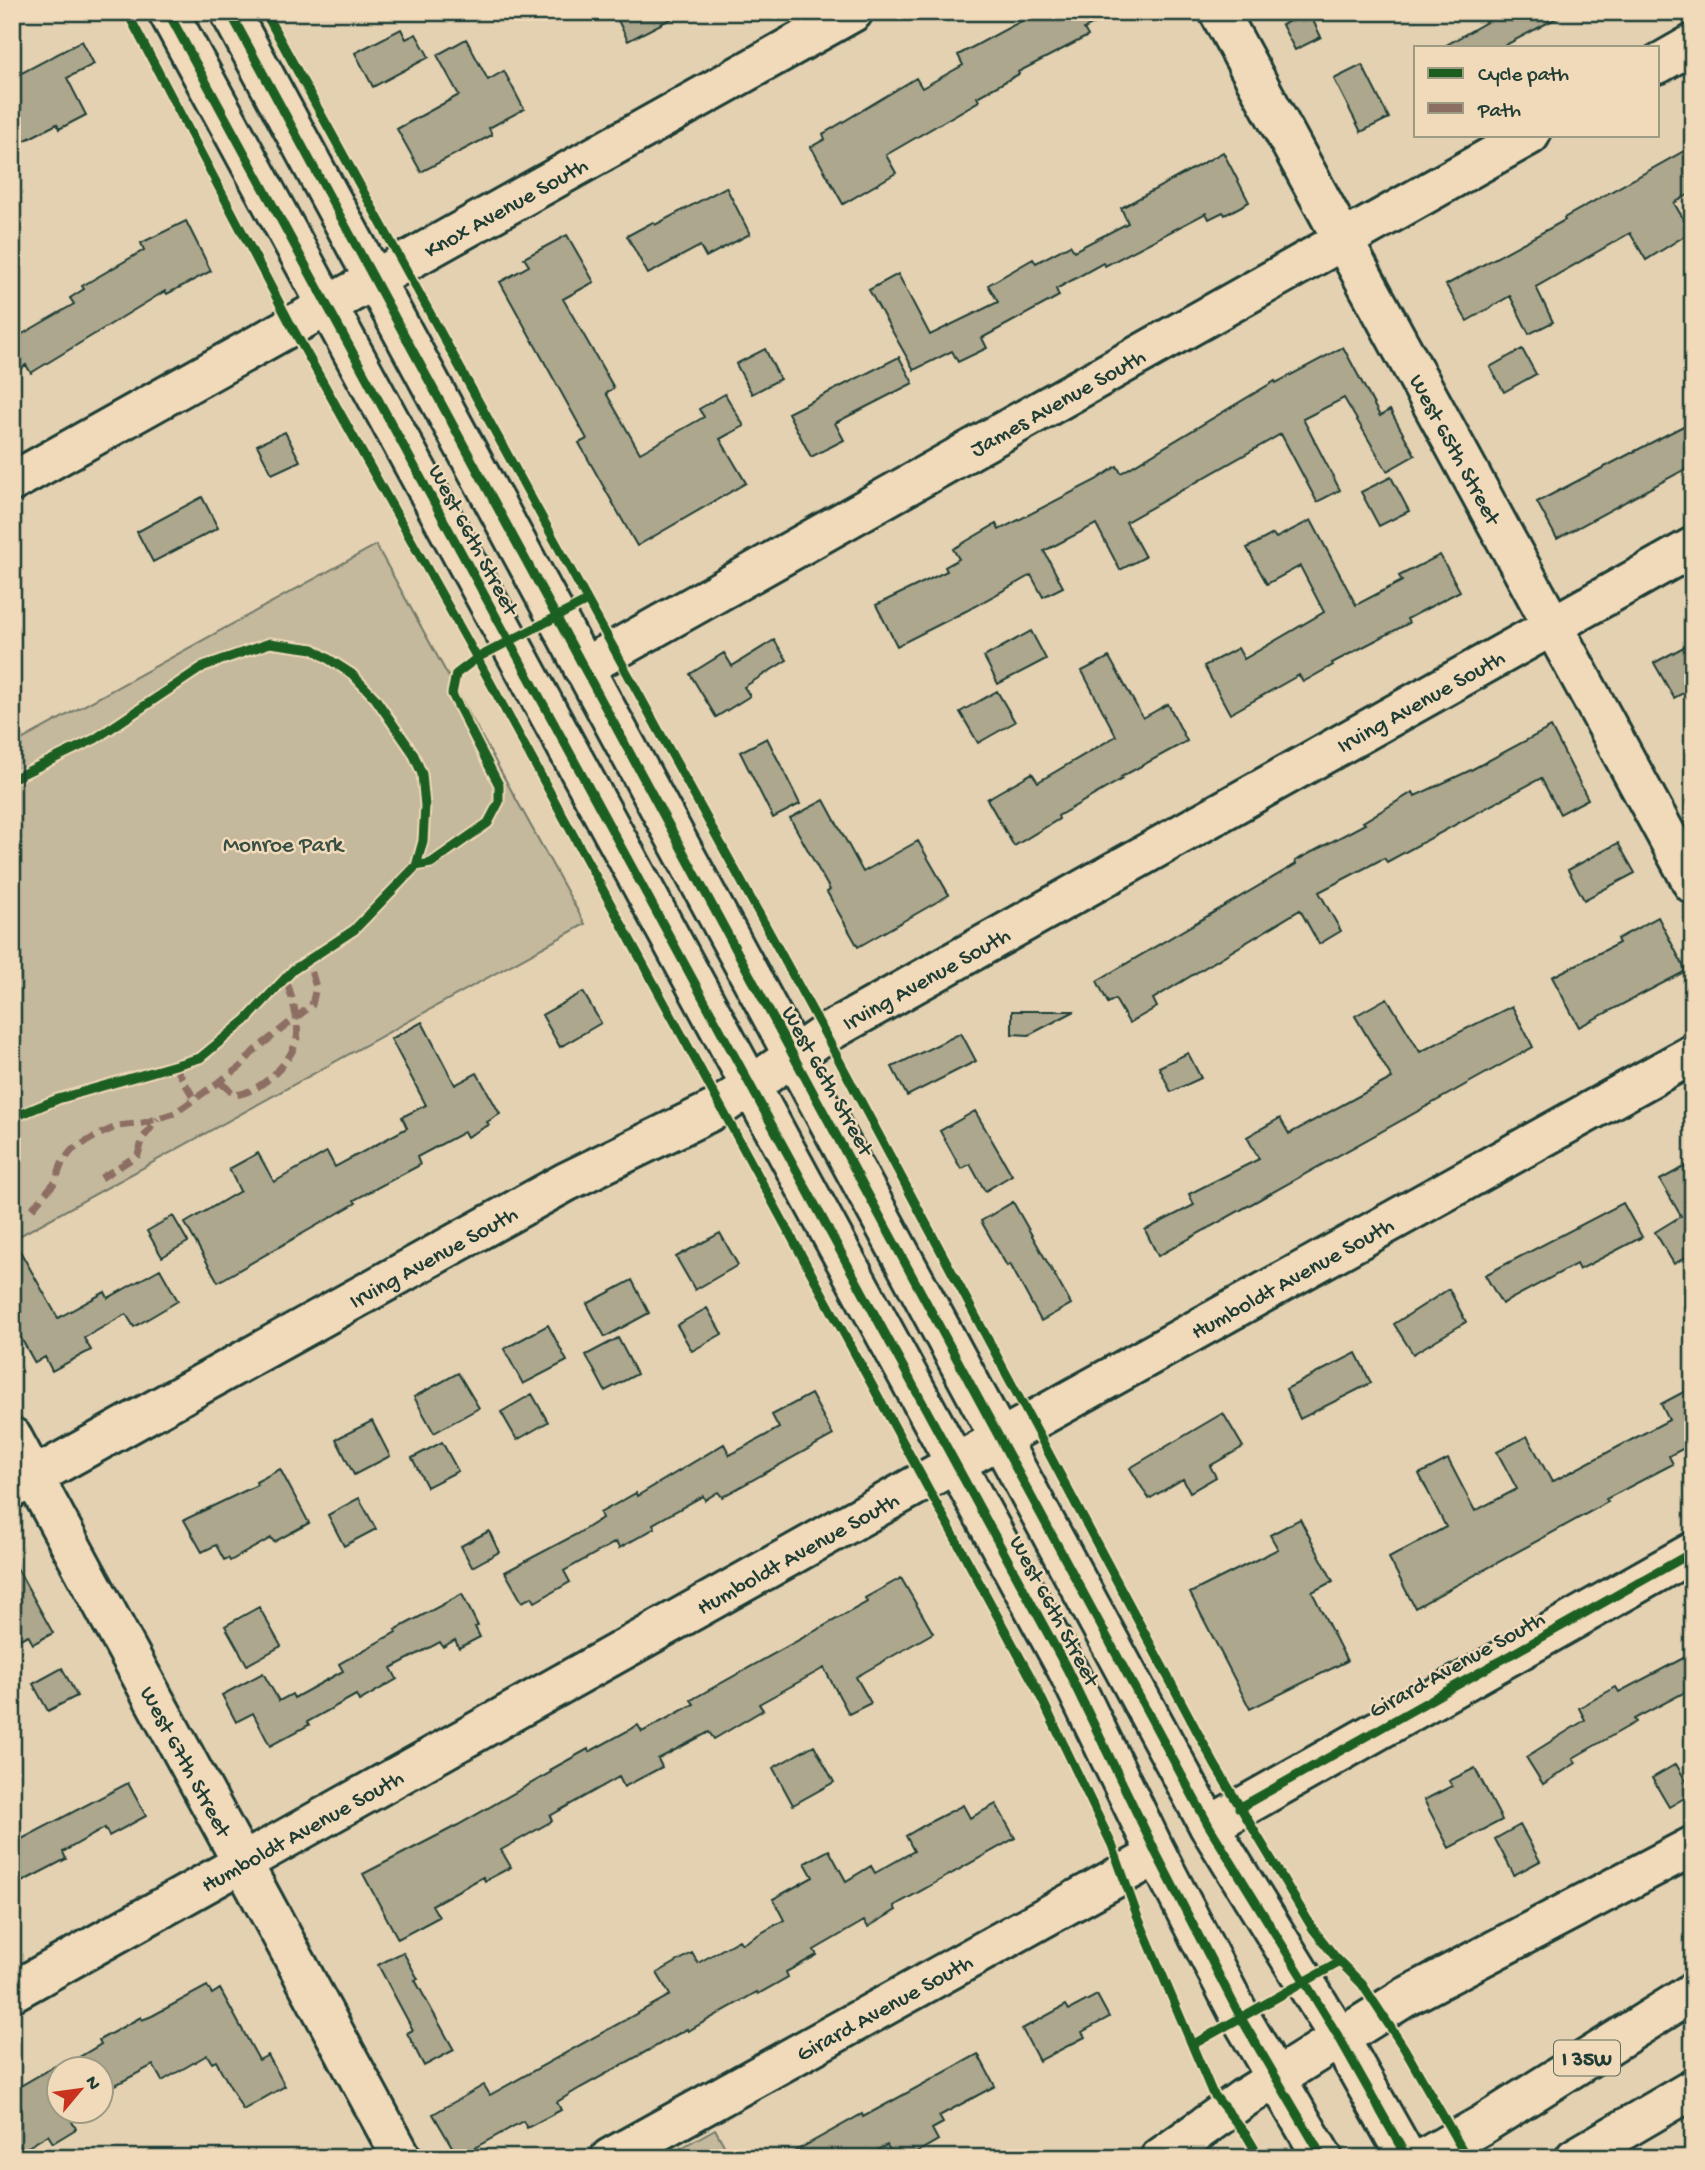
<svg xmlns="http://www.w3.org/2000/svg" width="1705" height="2170" font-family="'Gochi Hand',sans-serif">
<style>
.green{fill:#c4b89d;stroke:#727a68;stroke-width:2}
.building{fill:#ada78e;stroke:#1f3d34;stroke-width:2}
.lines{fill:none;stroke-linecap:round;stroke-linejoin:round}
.minor-casing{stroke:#1f3d34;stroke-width:44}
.major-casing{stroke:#1f3d34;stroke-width:44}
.highway-casing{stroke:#1f3d34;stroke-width:44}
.minor{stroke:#f1daba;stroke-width:38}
.major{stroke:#f1daba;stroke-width:38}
.highway{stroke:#f1daba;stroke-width:38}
.quiet{stroke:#8d6e63;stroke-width:7;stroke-dasharray:14 7;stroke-linecap:butt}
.cycleway-casing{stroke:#f1daba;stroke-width:13}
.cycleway{stroke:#1b5e20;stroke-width:9}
.labels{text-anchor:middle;stroke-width:5;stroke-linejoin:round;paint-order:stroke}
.shield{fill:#f1daba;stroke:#5e6c5c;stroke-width:2}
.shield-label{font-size:21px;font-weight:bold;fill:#1f3d34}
.street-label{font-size:23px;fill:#1f3d34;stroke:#f1daba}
.park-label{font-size:23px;fill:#384f44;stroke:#f1daba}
</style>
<rect width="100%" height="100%" fill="#e4d1b2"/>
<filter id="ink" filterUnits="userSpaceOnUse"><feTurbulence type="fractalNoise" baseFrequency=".0143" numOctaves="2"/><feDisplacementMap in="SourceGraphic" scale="14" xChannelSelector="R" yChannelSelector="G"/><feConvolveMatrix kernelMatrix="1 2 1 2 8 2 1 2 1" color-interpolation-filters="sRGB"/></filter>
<g filter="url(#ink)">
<path class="green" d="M 376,545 L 585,924 L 12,1240 L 12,745 Z
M 715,2129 L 731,2158 L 663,2158 Z"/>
<path class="building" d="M 614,12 L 684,12 L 628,41 Z
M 1038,12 L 1117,12 L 1084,29 L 1088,36 L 1018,72 L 1019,74 L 977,97 L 979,101 L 886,155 L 896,173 L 843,204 L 811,147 L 825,139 L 823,134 L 916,78 L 922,88 L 963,65 L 958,55 Z
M 1306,12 L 1309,12 L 1321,37 L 1295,50 L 1282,25 Z
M 1504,12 L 1568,12 L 1502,47 L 1443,47 Z
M 401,29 L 406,39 L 416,34 L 429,57 L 373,87 L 355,53 Z
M 466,39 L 488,80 L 504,71 L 524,109 L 489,128 L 492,135 L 421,172 L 397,129 L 459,95 L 437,55 Z
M 82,41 L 94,64 L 67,78 L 86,115 L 59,129 L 57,124 L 12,147 L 12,78 Z
M 1362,65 L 1389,118 L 1361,132 L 1334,79 Z
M 1693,146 L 1693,192 L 1674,203 L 1691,232 L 1646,260 L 1630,233 L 1536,287 L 1553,322 L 1529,334 L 1510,296 L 1467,321 L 1446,285 L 1565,220 L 1564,218 Z
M 1223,152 L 1249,202 L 1225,215 L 1223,212 L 1209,219 L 1206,213 L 1105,266 L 1103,263 L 1056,289 L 1059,296 L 982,338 L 987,348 L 958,362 L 952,351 L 914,370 L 869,290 L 898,274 L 930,335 L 998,302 L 988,285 L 1033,259 L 1036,263 L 1070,245 L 1074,251 L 1128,223 L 1121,208 Z
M 726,187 L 750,234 L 706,257 L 700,246 L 648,274 L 627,236 L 653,222 L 655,225 Z
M 186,221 L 211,271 L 167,294 L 165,291 L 31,373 L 26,365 L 12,374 L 12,340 L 74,304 L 70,298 L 84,289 L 82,286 L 144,250 L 141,243 Z
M 567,235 L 594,282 L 563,299 L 614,388 L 606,393 L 640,453 L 704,417 L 699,409 L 725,394 L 744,426 L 720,439 L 746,483 L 637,546 L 579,443 L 587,439 L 500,282 L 529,266 L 524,258 Z
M 1343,347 L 1380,416 L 1390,410 L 1415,455 L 1387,471 L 1344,398 L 1303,419 L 1340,490 L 1317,502 L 1281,434 L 1126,522 L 1145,557 L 1120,570 L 1096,524 L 1044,551 L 1063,587 L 1043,597 L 1031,575 L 966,611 L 897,646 L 876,605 L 947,571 L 945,567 L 959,559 L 953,549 L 996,524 L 999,530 L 1096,480 L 1117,466 L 1121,473 L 1275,381 L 1276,383 Z
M 765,349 L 780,379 L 752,394 L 736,364 Z
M 1522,349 L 1536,374 L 1504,392 L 1490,367 Z
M 899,357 L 913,383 L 835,423 L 844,440 L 811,457 L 788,413 Z
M 1693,421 L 1693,465 L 1557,539 L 1537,502 Z
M 285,432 L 300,461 L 272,474 L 257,445 Z
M 1391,477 L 1409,511 L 1379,526 L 1361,492 Z
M 202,497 L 218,528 L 153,562 L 137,532 Z
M 1311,520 L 1356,605 L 1402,581 L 1399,576 L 1440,555 L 1460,591 L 1407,619 L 1409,623 L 1332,663 L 1333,665 L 1303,682 L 1299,675 L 1230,714 L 1204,666 L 1238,648 L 1244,659 L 1324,612 L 1300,566 L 1267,584 L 1247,548 L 1273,534 L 1276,538 Z
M 1031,631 L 1046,659 L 998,684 L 984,657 Z
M 774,640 L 787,660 L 744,687 L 750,696 L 716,717 L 690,674 L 724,653 L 732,666 Z
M 1693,642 L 1693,688 L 1674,698 L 1654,663 Z
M 1109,657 L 1143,718 L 1168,704 L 1187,741 L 1121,777 L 1122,779 L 1058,816 L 1059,819 L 1014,846 L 987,799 L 1032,773 L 1038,782 L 1116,736 L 1082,671 Z
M 997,691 L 1015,722 L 978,743 L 960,712 Z
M 1551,727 L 1588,799 L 1560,814 L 1541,778 L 1387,862 L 1384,858 L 1319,892 L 1341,931 L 1319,944 L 1300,910 L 1153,999 L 1157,1007 L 1129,1023 L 1115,999 L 1108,1003 L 1097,981 L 1296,864 L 1295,861 L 1365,824 L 1363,822 L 1413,792 L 1415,796 L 1471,770 Z
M 767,738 L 800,804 L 773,818 L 740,752 Z
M 824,800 L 863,872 L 918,841 L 949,895 L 858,947 L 827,892 L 830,890 L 790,818 Z
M 1618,843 L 1635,873 L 1584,900 L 1568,870 Z
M 1658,917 L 1686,971 L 1579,1027 L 1552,977 L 1619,943 L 1617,939 Z
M 583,992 L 601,1023 L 560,1047 L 542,1015 Z
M 1387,998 L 1420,1052 L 1512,1006 L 1533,1047 L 1158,1256 L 1145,1230 L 1194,1205 L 1189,1194 L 1259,1159 L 1247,1137 L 1280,1118 L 1289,1134 L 1392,1078 L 1355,1016 Z
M 1012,1011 L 1075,1011 L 1029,1035 L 1012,1034 Z
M 422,1022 L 455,1085 L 477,1073 L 500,1114 L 487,1122 L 489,1125 L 467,1137 L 464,1132 L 417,1157 L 420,1165 L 354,1200 L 356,1203 L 218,1282 L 185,1223 L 240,1191 L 229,1169 L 258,1153 L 274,1182 L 327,1152 L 335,1167 L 407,1128 L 402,1117 L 426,1105 L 391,1039 Z
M 961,1033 L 976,1061 L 907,1096 L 892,1067 Z
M 1188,1053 L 1201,1078 L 1171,1092 L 1159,1067 Z
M 975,1111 L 1012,1175 L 985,1191 L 970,1164 L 961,1169 L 940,1131 Z
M 1693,1162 L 1693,1253 L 1674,1264 L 1655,1232 L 1681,1216 L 1660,1180 Z
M 1013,1202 L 1071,1304 L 1041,1321 L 1010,1264 L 1007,1266 L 981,1221 Z
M 1623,1203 L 1642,1237 L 1579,1270 L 1576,1264 L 1502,1304 L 1485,1275 Z
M 173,1216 L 188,1242 L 162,1257 L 147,1231 Z
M 720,1233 L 738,1265 L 695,1290 L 676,1257 Z
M 12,1237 L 58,1318 L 105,1292 L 108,1298 L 160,1269 L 178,1301 L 134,1327 L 126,1314 L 84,1338 L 91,1350 L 52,1371 L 45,1357 L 35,1363 L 12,1322 Z
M 632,1280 L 649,1313 L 605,1337 L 587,1304 Z
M 1449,1289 L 1466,1322 L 1413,1354 L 1394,1324 Z
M 707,1308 L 722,1334 L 692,1351 L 677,1325 Z
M 548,1325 L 567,1361 L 523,1384 L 504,1349 Z
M 618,1338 L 637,1374 L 605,1391 L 586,1355 Z
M 1356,1353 L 1371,1383 L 1300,1419 L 1286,1389 Z
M 458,1373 L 479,1408 L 434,1433 L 414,1397 Z
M 1693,1387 L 1693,1465 L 1684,1448 L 1669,1456 L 1673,1464 L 1606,1499 L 1608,1502 L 1415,1608 L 1389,1558 L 1446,1527 L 1419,1474 L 1448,1459 L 1475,1511 L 1517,1489 L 1497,1452 L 1527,1436 L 1552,1482 L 1669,1420 L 1661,1404 Z
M 532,1394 L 548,1422 L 517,1440 L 501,1412 Z
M 811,1394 L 833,1435 L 722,1497 L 718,1492 L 705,1500 L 703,1496 L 653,1524 L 655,1528 L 619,1548 L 616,1542 L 564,1571 L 570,1582 L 535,1602 L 532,1597 L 522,1602 L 505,1572 L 577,1534 L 602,1518 L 600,1513 L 636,1493 L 637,1496 L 724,1444 L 730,1455 L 779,1428 L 772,1415 Z
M 1223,1413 L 1243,1447 L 1210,1466 L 1216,1477 L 1190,1492 L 1183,1479 L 1149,1499 L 1130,1468 Z
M 372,1421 L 390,1456 L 354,1475 L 336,1439 Z
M 442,1442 L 458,1471 L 427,1487 L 412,1458 Z
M 280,1469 L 309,1523 L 274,1542 L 271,1538 L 230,1561 L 228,1558 L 224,1560 L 216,1545 L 202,1552 L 184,1520 L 257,1485 L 256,1482 Z
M 359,1498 L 376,1529 L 344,1546 L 328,1515 Z
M 1300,1519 L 1333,1581 L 1312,1592 L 1347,1661 L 1250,1709 L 1190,1593 L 1278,1549 L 1270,1535 Z
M 489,1531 L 499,1552 L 472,1567 L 461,1546 Z
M 12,1559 L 53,1633 L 33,1644 L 28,1635 L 12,1643 Z
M 901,1578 L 933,1633 L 856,1677 L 871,1703 L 849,1714 L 824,1668 L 759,1704 L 763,1710 L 714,1739 L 709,1732 L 658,1759 L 662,1767 L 624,1787 L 619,1777 L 550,1816 L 552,1821 L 501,1850 L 511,1867 L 485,1881 L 483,1877 L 432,1905 L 439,1917 L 398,1939 L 363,1874 L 458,1825 L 551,1772 L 550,1770 L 588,1749 L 589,1752 L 638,1725 L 642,1732 L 694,1704 L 691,1700 L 867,1602 L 865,1598 Z
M 462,1594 L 478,1626 L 475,1627 L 480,1637 L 459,1648 L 455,1640 L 443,1647 L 440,1642 L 391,1668 L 397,1679 L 359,1701 L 356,1695 L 307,1722 L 309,1725 L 270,1746 L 253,1713 L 236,1722 L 222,1695 L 263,1673 L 279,1701 L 292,1694 L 294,1698 L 343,1671 L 339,1664 L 396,1632 L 395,1630 Z
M 259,1607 L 281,1646 L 247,1665 L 225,1626 Z
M 1693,1653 L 1693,1688 L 1634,1719 L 1636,1722 L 1573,1758 L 1576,1763 L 1543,1784 L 1526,1757 L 1585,1720 L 1579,1708 L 1616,1687 L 1619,1692 Z
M 62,1668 L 77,1696 L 48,1711 L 33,1684 Z
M 814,1745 L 834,1782 L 793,1805 L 773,1768 Z
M 1676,1764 L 1693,1793 L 1669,1807 L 1652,1778 Z
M 1475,1768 L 1502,1820 L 1449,1848 L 1424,1800 L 1452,1786 L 1449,1781 Z
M 128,1783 L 146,1816 L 109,1836 L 105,1828 L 63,1852 L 66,1859 L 12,1887 L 12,1844 Z
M 996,1804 L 1015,1838 L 894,1906 L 896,1910 L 868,1927 L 864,1921 L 814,1950 L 817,1955 L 786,1972 L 788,1977 L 758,1994 L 757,1992 L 688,2031 L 687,2029 L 580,2088 L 557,2102 L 561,2110 L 527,2128 L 523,2121 L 458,2157 L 433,2114 L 484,2085 L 490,2095 L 670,1995 L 657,1973 L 692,1953 L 698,1963 L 739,1940 L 742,1944 L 784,1920 L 773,1899 L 813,1877 L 805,1863 L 829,1850 L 846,1881 L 871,1866 L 875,1873 L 914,1851 L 906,1836 L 930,1822 L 963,1805 L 970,1818 Z
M 1520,1825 L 1540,1861 L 1514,1875 L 1495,1839 Z
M 403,1952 L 418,1979 L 415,1980 L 454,2050 L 424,2066 L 407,2033 L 413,2030 L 378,1965 Z
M 207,1986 L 212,1994 L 220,1989 L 259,2060 L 268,2055 L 285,2086 L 243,2110 L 216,2061 L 212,2063 L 207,2055 L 162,2081 L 153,2065 L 102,2092 L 102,2068 L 61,2068 L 101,2044 L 99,2040 L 141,2017 L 142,2020 L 152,2016 Z
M 1097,1995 L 1109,2017 L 1082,2032 L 1085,2037 L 1039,2061 L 1022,2029 L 1066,2005 L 1069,2010 Z
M 978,2054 L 995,2086 L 939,2116 L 943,2123 L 932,2129 L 938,2140 L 907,2158 L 894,2158 L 887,2145 L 863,2158 L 783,2158 L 862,2114 L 863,2117 Z
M 55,2066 L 58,2070 L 60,2069 L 60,2110 L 70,2110 L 67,2112 L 76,2129 L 53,2143 L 48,2135 L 23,2150 L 21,2147 L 12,2152 L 12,2116 L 22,2110 L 12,2091 Z"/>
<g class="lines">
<defs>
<g id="minor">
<path id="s1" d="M 1219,12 L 1693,884"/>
<path d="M 1658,64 L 1693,44"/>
<path id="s2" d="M 12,482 L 853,12"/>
<path id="s3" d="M 583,668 L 1530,135"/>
<path id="s4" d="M 12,1437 L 402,2158"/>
<path id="s5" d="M 12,1489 L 566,1182 L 720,1107 L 825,1034 L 1693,547"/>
<path d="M 1209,1826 L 1693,1552"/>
<path id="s6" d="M 12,1992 L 924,1481 L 1693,1054"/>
<path id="s7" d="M 610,2158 L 1157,1855"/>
</g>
<path id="major" d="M 168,12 L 1067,1669 L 1157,1855 L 1241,2018 L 1323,2158
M 230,12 L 1209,1826 L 1340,2039 L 1407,2158"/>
<path id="highway" d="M 1160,2158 L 1244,2098 L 1404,1998 L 1693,1846
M 1424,2158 L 1482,2125 L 1693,1992
M 1575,2158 L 1693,2089"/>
</defs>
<use href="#minor" class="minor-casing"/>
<use href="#major" class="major-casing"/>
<use href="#highway" class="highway-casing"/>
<use href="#minor" class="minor"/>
<use href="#major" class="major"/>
<use href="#highway" class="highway"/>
<path class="quiet" d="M 175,1066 L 195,1100
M 221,1083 L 235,1095 C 259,1093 292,1063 297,1038 C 300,1026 291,990 285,979
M 101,1178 L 138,1155 L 143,1138 L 158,1119
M 32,1209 L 55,1182 L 62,1163 L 72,1150 L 98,1135 L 118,1126 L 143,1123 L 175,1113 L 240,1067 L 254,1051 L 312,1005 L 316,987 L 308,960"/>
<defs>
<path id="cycleway" d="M 127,12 L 292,327 L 477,658 L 1036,1687 L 1112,1845 L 1137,1915 L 1212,2092 L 1247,2136 L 1260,2158
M 168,12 L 1067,1669 L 1157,1855 L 1241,2018 L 1323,2158
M 230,12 L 1209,1826 L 1340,2039 L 1407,2158
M 265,12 L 825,1034 L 1215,1765 L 1313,1929 L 1336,1958 L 1362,1984 L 1404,2048 L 1467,2158
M 12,779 L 95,739 L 204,666 L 270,643 L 313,649 L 352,674 L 375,698 L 413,753 L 422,774 L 425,806 L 423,841 L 416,866 L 354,930 L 293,970 L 246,1020 L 200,1058 L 58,1099 L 12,1118
M 416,866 L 431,863 L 488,823 L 499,802 L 499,785 L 452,694 L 456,674 L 477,658 L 587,601
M 1239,1808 L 1693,1552
M 1192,2045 L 1340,1962"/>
</defs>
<use href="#cycleway" class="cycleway-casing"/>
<use href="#cycleway" class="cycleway"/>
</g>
</g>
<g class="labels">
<rect class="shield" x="1554" y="2040.5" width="66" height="35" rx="5"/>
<g class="shield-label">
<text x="1587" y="2065">I 35W</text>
</g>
<g class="street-label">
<text dy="8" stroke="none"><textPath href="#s2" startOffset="565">Knox Avenue South</textPath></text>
<text dy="8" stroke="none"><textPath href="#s3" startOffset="544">James Avenue South</textPath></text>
<text dy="8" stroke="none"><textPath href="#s1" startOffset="497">West 65th Street</textPath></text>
<text transform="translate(475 539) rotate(62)" y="8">West 66th Street</text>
<text dy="8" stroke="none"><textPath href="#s5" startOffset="1615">Irving Avenue South</textPath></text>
<text dy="8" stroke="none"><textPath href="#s5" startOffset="1048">Irving Avenue South</textPath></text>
<text transform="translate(829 1080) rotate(61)" y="8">West 66th Street</text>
<text dy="8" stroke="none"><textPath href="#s5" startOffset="481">Irving Avenue South</textPath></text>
<text dy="8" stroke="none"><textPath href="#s6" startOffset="1466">Humboldt Avenue South</textPath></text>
<text dy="8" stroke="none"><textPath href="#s6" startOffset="900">Humboldt Avenue South</textPath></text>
<text transform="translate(1056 1610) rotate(62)" y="8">West 66th Street</text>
<text transform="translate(1456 1663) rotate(-29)" y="8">Girard Avenue South</text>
<text dy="8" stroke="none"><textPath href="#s4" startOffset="368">West 67th Street</textPath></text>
<text dy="8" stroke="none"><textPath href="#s6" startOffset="332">Humboldt Avenue South</textPath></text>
<text dy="8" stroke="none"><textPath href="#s7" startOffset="313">Girard Avenue South</textPath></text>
</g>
<g class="park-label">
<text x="283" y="851">Monroe Park</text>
</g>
</g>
<rect width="1705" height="2170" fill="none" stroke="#f1daba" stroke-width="42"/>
<rect x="21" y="21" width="1663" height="2128" fill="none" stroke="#1f3d34" stroke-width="2.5" filter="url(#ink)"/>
<rect x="1414" y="46" width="245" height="91" fill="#f1daba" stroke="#9d9b84" stroke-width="2"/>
<rect x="1428" y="68" width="35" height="10" fill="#1b5e20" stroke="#9d9b84" stroke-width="2"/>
<text x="1478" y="80" font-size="21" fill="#1f3d34">Cycle path</text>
<rect x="1428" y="103" width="35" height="10" fill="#8d6e63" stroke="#9d9b84" stroke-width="2"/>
<text x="1478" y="116" font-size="21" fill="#1f3d34">Path</text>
<g transform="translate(80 2090) rotate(61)"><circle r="33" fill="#f1daba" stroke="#9d9b84" stroke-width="2"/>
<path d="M0-5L12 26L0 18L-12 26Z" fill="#c8321e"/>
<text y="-10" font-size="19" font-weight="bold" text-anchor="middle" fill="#1f3d34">N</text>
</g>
</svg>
